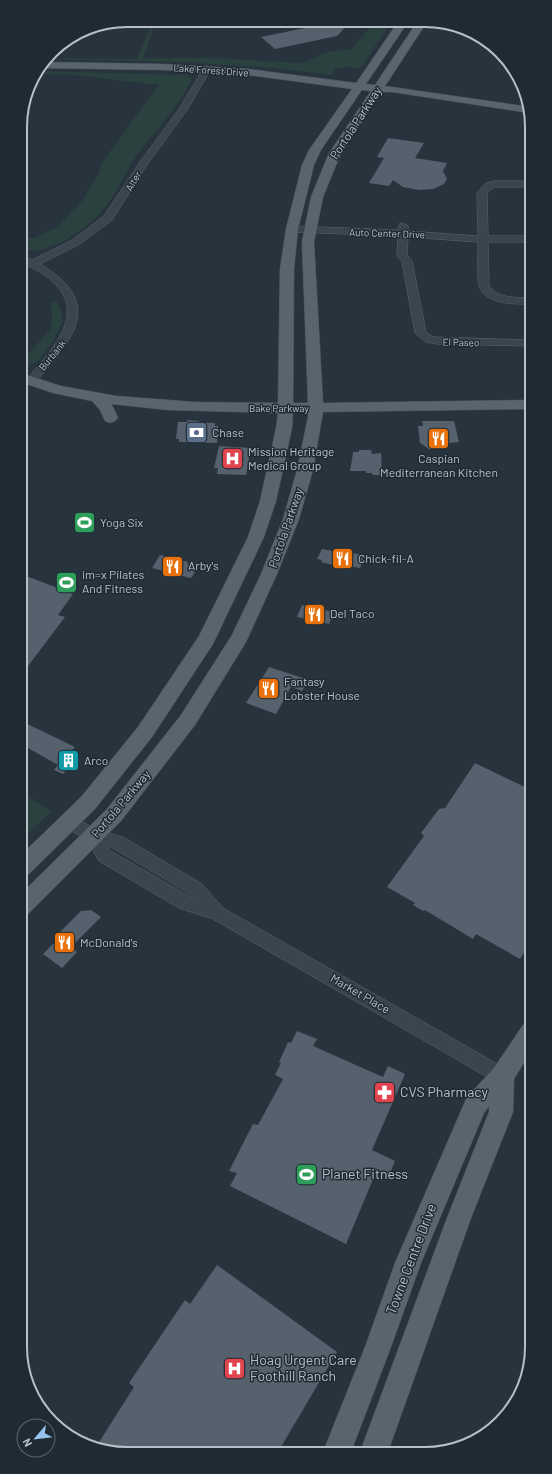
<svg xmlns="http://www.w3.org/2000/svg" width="552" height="1474" font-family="Barlow,sans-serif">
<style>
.green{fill:#2a413f}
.building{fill:#55626d}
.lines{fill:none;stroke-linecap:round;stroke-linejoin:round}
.minor-casing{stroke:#59636c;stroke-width:1}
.major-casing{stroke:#47515a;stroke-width:1}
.minor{fill:#3b454e;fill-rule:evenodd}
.major{fill:#59646e;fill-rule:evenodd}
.labels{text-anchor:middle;stroke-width:3;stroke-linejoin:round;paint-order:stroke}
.far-street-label{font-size:10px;fill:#b7c0c9;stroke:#202a33}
.street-label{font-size:12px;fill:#b7c0c9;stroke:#202a33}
.poi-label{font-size:12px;fill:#b7c0c9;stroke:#202a33;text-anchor:start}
.near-poi-label{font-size:14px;fill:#b7c0c9;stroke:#202a33;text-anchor:start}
.near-street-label{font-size:14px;fill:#b7c0c9;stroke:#202a33}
.rim{fill:none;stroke:#b7c0c9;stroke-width:2}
</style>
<rect width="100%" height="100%" fill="#27343e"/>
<path class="green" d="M 374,22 L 391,22 L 360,69 L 348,67 L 336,68 L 331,75 L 273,68 L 181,62 L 47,59 L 48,58 L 137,59 L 152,24 L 155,24 L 143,58 L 214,58 L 299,63 L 305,62 L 326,52 L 352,49 Z
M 38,71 L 186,75 L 192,79 C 179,106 159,127 140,151 C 127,168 119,189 106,206 C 93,225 44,261 20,247 L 20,234 L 28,238 L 34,238 L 57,227 L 82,201 L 100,171 L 100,165 L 159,85 L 73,75 L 35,74 Z
M 56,301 C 60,308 63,314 62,322 C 60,332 44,356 36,362 C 32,365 25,365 21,364 L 21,355 L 29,353 L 50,330 L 52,315 L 50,303 Z
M 21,793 L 52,811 L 21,840 Z"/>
<path class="building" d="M 317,21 L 351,21 L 337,36 L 275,49 L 261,37 L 310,27 Z
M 388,138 L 424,143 L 415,158 L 447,163 L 443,171 L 447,179 L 444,184 L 433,189 L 419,190 L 403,187 L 393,180 L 389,186 L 369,183 L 384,158 L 377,157 Z
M 188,420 L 199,421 L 199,423 L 215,423 L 215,426 L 218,426 L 217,443 L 179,442 L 179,439 L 176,439 L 178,422 L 187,422 Z
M 422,421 L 454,421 L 459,442 L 450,443 L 441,449 L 429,449 L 420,443 L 418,426 L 423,426 Z
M 219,446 L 251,448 L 246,475 L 217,474 L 218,468 L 214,468 Z
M 359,450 L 371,450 L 372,454 L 381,453 L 382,475 L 373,475 L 372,473 L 366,473 L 366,471 L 350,471 L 353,453 L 353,452 L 359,452 Z
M 322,549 L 347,554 L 348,552 L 363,555 L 362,557 L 365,557 L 360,568 L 350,566 L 349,569 L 321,562 L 322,560 L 317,559 Z
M 160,555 L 188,562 L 187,564 L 197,568 L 192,577 L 190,578 L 152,568 Z
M 21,574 L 73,594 L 58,615 L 65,617 L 28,666 L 21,663 Z
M 302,605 L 334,612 L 329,624 L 297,617 Z
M 269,667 L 309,680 L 302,691 L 291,687 L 276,714 L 246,703 Z
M 21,721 L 75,747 L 69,754 L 77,758 L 63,774 L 54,770 L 58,765 L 21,744 Z
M 475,763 L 531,790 L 531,941 L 520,959 L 476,934 L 473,939 L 425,910 L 423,911 L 413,905 L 415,903 L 387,887 L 424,836 L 421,833 L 439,809 L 445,808 Z
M 91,910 L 101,917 L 71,947 L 77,952 L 62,968 L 43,954 L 59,938 L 56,936 L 81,911 Z
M 297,1031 L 317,1039 L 313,1046 L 383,1077 L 388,1066 L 405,1074 L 372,1150 L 395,1161 L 388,1178 L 376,1172 L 346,1244 L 230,1186 L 237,1173 L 229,1171 L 253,1124 L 258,1125 L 283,1079 L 275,1075 L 281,1063 L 279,1062 L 288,1042 L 291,1043 Z
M 217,1265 L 337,1352 L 278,1452 L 106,1452 L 96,1447 L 134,1387 L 129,1383 L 185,1300 L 190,1304 Z"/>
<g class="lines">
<defs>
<path id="minor" d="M 149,20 L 230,21 C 222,28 166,23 153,22 Z
M 207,66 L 211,69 L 187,110 L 149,162 L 112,220 L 80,244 L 40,264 C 106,303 73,339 35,383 L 27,383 L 25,381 L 27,379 C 47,355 86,317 57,286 C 47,275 33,268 20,262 L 20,254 L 32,260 L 72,240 L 104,216 L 142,159 L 179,109 L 203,69 Z
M 493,181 L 530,181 L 530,187 L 494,187 L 487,193 L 488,236 L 530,236 L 530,242 L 488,242 L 489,286 C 499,299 516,297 530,298 L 530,304 C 515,304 485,305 479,286 C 477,280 478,250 478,242 L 408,237 L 407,255 L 412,261 L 426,332 L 433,337 L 530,340 L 530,346 L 437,344 L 426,342 L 415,333 L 402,262 L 397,256 L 398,236 L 292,232 L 287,229 L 292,226 L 398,230 L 399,224 L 403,223 L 408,226 L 408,231 L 478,236 L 477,193 L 485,184 Z
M 71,816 L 98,830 L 123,837 L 202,884 L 223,908 L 508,1070 L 511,1076 L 508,1082 L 502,1085 L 496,1082 L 213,919 L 179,908 L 99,861 L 88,841 L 65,827 L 63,822 L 65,817 ZM 108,846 L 113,848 L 190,894 L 194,899 L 111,851 Z"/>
<path id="major" d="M 398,22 L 408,22 L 366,84 L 375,85 L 417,22 L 427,22 L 385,86 L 530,107 L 530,113 L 392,92 L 381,92 L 341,153 L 323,197 L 314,242 L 323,403 L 530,400 L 530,409 L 323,412 L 313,470 L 299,519 L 277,574 L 246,642 L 195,725 L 121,821 L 28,914 L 21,917 L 21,894 L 107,809 L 181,715 L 232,635 L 261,574 L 283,519 L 297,470 L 308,417 L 308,412 L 293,412 L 292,428 L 276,501 L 264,537 L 213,644 L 152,737 L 95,809 L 28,875 L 21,878 L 21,855 L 81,797 L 138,727 L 199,636 L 248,537 L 260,501 L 276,428 L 278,413 L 168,410 L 111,404 L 114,409 L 118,418 L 115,421 L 110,423 L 105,421 L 100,410 L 92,401 L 53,393 L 21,382 L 21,373 L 61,386 L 116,396 L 195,402 L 278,403 L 280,269 L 286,229 L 302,165 L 309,150 L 352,89 L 248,75 L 163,70 L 40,68 L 45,62 L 163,64 L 248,69 L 356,83 ZM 362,90 L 371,91 L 329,153 L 311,197 L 302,242 L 308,403 L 293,403 L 294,269 L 298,229 L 314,165 L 321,150 Z
M 531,1022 L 531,1051 L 514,1079 L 513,1112 L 471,1218 L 388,1452 L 360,1452 L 447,1218 L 489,1112 L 489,1106 L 484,1113 L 421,1263 L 391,1347 L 351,1452 L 323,1452 L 365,1347 L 395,1263 L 467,1097 L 494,1068 L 523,1025 Z"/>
</defs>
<use href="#minor" class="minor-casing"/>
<use href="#major" class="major-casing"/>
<use href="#minor" class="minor"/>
<use href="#major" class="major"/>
</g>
<defs>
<symbol id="bank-square" viewBox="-11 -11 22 22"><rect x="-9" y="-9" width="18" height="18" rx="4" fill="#5c6f8a" stroke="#202a33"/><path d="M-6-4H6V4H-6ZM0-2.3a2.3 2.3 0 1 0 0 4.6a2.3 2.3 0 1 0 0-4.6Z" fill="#fff"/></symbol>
<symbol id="restaurant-square" viewBox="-11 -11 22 22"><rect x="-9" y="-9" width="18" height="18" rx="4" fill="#e8710a" stroke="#202a33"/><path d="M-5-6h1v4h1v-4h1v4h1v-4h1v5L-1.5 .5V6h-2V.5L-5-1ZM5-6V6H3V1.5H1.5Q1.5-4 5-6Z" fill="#fff"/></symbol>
<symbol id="hospital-square" viewBox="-11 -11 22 22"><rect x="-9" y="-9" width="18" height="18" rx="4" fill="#e0444e" stroke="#202a33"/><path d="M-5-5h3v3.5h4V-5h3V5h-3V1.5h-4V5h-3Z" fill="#fff"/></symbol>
<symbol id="stadium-square" viewBox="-11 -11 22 22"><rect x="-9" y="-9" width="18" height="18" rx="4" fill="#2e9e5b" stroke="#202a33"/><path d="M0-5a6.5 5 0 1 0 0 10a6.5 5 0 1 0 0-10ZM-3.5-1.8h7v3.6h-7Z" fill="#fff"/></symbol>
<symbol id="building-square" viewBox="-11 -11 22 22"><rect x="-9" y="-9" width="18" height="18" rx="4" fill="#0f9aa8" stroke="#202a33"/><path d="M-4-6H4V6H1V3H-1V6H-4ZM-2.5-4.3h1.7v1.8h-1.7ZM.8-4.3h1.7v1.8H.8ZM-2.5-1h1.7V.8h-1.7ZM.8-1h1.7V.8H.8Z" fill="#fff"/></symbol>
<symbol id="pharmacy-square" viewBox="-11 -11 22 22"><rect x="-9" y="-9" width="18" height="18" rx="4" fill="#e0444e" stroke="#202a33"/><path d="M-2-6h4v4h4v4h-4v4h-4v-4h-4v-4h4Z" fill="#fff"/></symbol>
</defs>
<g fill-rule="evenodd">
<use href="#bank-square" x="184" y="420" width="25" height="25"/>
<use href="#restaurant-square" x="426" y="426" width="25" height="25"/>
<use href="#hospital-square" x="220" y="446" width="25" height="25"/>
<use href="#stadium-square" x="72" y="510" width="25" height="25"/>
<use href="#restaurant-square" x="330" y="546" width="25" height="25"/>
<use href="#restaurant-square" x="160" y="554" width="25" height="25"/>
<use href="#stadium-square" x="54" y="570" width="25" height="25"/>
<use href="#restaurant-square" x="302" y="602" width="25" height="25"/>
<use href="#restaurant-square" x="256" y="676" width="25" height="25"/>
<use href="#building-square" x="56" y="748" width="25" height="25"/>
<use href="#restaurant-square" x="52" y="930" width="25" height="25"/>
<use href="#pharmacy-square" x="372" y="1080" width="25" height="25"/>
<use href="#stadium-square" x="294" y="1162" width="25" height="25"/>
<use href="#hospital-square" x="222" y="1356" width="25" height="25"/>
</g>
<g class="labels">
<g class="far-street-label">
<text transform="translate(211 70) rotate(4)" y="4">Lake Forest Drive</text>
<text transform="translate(133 181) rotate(-59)" y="4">Alter</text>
<text transform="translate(387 233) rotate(2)" y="4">Auto Center Drive</text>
<text transform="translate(461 342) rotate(1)" y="4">El Paseo</text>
<text transform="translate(52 355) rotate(-51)" y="4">Burbank</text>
<text x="279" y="412">Bake Parkway</text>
</g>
<g class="street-label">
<text transform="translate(356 123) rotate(-57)" y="4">Portola Parkway</text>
<text transform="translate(286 528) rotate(-71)" y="4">Portola Parkway</text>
<text transform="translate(121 804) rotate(-50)" y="4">Portola Parkway</text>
<text transform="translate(360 994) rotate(30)" y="4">Market Place</text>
</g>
<g class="poi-label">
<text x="212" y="437">Chase</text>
<text x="248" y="456">Mission Heritage<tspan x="248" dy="14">Medical Group</tspan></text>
<text x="439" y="463" text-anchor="middle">Caspian<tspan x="439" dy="14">Mediterranean Kitchen</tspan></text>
<text x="100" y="527">Yoga Six</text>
<text x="358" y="563">Chick-fil-A</text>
<text x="188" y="570">Arby's</text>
<text x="82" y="579">im=x Pilates<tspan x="82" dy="14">And Fitness</tspan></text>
<text x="330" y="618">Del Taco</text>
<text x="284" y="686">Fantasy<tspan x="284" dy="14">Lobster House</tspan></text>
<text x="84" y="765">Arco</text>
<text x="80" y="947">McDonald's</text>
</g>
<g class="near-poi-label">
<text x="400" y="1097">CVS Pharmacy</text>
<text x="322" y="1179">Planet Fitness</text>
<text x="250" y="1365">Hoag Urgent Care<tspan x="250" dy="16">Foothill Ranch</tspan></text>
</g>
<g class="near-street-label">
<text transform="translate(411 1259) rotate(-69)" y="5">Towne Centre Drive</text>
</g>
</g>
<path d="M0 0H552V1474H0ZM127 27H425A100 100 0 0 1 525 127V1347A100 100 0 0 1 425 1447H127A100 100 0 0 1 27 1347V127A100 100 0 0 1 127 27Z" fill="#202a33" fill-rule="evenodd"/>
<path class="rim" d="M127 27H425A100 100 0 0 1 525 127V1347A100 100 0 0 1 425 1447H127A100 100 0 0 1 27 1347V127A100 100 0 0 1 127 27Z"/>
<g transform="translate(36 1438) rotate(242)"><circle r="19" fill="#202a33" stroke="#5c666f"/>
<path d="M0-3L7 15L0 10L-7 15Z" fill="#96c4ef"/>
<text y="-6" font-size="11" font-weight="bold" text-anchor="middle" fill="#b7c0c9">N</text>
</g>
</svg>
